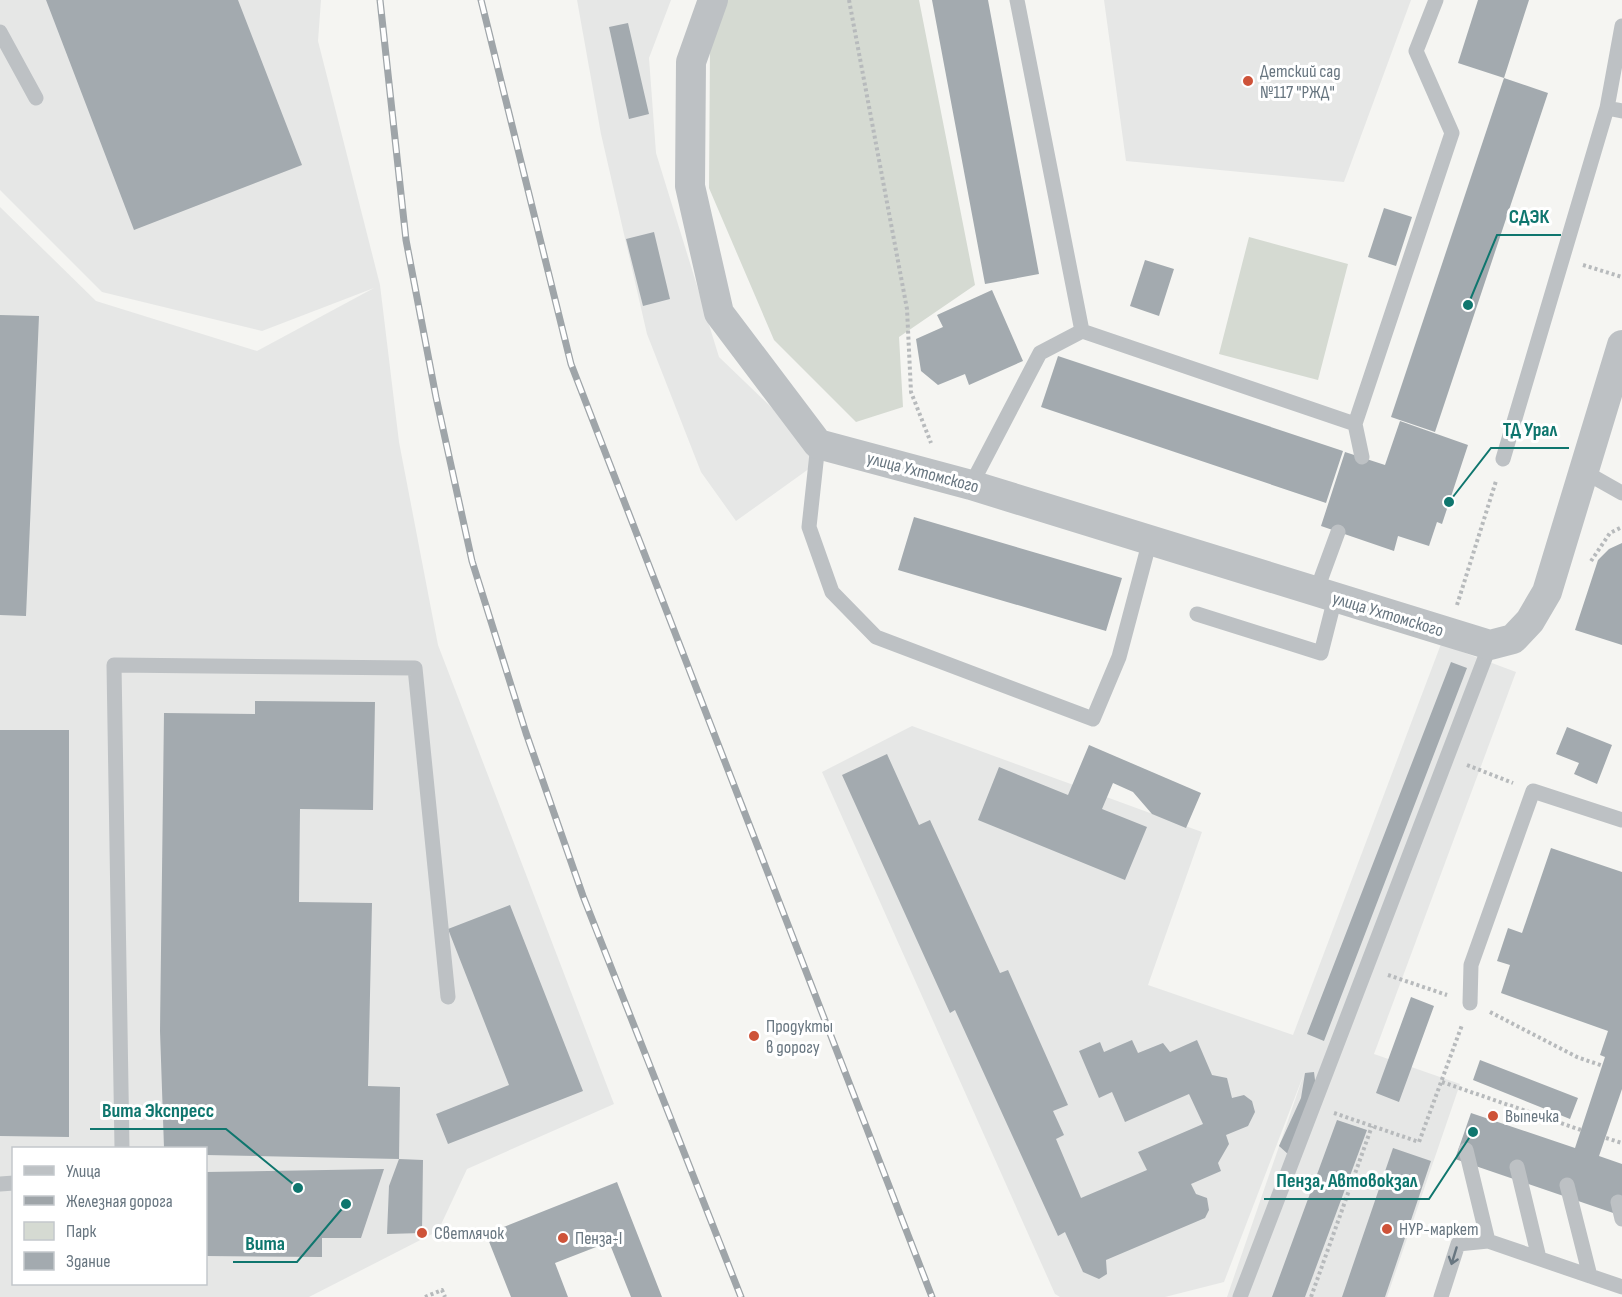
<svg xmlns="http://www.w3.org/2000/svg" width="1622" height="1297" font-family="'Sofia Sans Condensed',sans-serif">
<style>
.built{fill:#e6e7e6;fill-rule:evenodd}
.green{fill:#d5dad2}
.building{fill:#a3aaaf}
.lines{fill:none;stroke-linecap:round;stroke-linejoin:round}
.path{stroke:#b7babc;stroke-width:4;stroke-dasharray:3 3;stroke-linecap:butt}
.service{stroke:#bdc1c4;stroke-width:15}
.minor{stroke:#bdc1c4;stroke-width:30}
.rail-casing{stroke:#9fa5a9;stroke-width:7}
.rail{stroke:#fff;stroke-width:4.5;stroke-dasharray:14;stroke-linecap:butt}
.oneway{stroke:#687680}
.poi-dot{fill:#ce5339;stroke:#fff;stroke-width:2}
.labels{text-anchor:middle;stroke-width:6;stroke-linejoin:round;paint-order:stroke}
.poi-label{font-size:18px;fill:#687680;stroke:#fff;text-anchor:start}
.street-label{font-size:18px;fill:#687680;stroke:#fff}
.leader{fill:none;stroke:#0f766e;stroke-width:2}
.callout-dot{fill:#0f766e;stroke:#fff;stroke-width:2}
.callout-label{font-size:20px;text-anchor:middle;font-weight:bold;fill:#0f766e;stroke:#fff;stroke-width:6;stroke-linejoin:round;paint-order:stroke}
</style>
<rect width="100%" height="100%" fill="#f5f5f2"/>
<path class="built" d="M 0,0 L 321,0 L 318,41 L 380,285 L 399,442 L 438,645 L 614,1104 L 467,1169 L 438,1231 L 309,1297 L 0,1297 L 0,207 L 96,301 L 257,351 L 374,288 L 262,331 L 102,292 L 0,190 ZM 14,1148 L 206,1148 L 206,1284 L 14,1284 Z
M 577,0 L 671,0 L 649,58 L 656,153 L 719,357 L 824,458 L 736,521 L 701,472 L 647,334 L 601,134 Z
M 1104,0 L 1411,0 L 1344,182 L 1126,161 Z
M 1441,644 L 1516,672 L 1374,1054 L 1460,1084 L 1387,1297 L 1227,1297 L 1305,1071 L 1224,1282 L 1165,1297 L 1060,1297 L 1055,1294 L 822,772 L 912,726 L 1202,832 L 1148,985 L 1293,1035 Z"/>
<path class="green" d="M 727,0 L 919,0 L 975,285 L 899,337 L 903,407 L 856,422 L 774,340 L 709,188 L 710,45 Z
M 1249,237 L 1348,264 L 1318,380 L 1219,354 Z"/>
<path class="building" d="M 46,0 L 238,0 L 302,165 L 134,230 Z
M 932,0 L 988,0 L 1039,274 L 985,284 Z
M 1478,0 L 1529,0 L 1504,78 L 1458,63 Z
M 628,23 L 649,114 L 629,119 L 609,27 Z
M 1504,78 L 1548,93 L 1435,432 L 1391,417 Z
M 1384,208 L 1412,217 L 1396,266 L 1368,257 Z
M 654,232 L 670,299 L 643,306 L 626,239 Z
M 1145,260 L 1174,269 L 1159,316 L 1130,306 Z
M 992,290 L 1023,361 L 969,385 L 965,374 L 938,385 L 921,371 L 916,339 L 943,327 L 937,315 Z
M 0,315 L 39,316 L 26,616 L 0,615 Z
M 1058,356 L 1343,451 L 1326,503 L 1041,407 Z
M 1400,421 L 1468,445 L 1442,524 L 1437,522 L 1429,546 L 1398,536 L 1394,551 L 1321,526 L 1345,452 L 1385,465 Z
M 914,517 L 1122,578 L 1106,631 L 898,570 Z
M 1622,543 L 1622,645 L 1575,630 L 1598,560 L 1609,549 Z
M 1451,662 L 1467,668 L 1324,1041 L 1307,1034 Z
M 255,701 L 375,702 L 373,810 L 300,809 L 299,902 L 372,903 L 368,1086 L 400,1087 L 399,1159 L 423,1160 L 422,1233 L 387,1234 L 389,1186 L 399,1159 L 206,1155 L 206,1148 L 164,1148 L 160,1031 L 164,713 L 255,714 Z
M 1567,727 L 1612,745 L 1597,784 L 1574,774 L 1579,763 L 1556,754 Z
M 0,730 L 69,730 L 69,1137 L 0,1136 Z
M 1089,745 L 1201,793 L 1186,828 L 1152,814 L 1133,792 L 1113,783 L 1102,809 L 1147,827 L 1125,880 L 978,820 L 999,767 L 1068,795 Z
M 887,754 L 919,825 L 930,820 L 1000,973 L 1008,970 L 1068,1105 L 1053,1111 L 1064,1135 L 1056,1139 L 1081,1198 L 1147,1170 L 1138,1152 L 1203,1124 L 1189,1094 L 1125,1122 L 1112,1092 L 1099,1098 L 1079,1051 L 1100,1042 L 1104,1052 L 1132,1040 L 1138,1053 L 1163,1043 L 1170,1052 L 1197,1040 L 1212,1075 L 1227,1078 L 1232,1098 L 1244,1095 L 1252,1101 L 1255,1112 L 1248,1126 L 1226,1135 L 1229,1144 L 1218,1163 L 1221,1171 L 1191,1184 L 1196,1194 L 1207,1198 L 1209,1210 L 1205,1218 L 1106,1260 L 1107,1274 L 1099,1279 L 1083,1272 L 1065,1232 L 1058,1236 L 955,1010 L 950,1013 L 842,775 Z
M 1551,848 L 1622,872 L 1622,1089 L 1599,1156 L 1622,1164 L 1622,1216 L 1455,1159 L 1471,1113 L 1575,1148 L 1605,1057 L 1600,1055 L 1608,1031 L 1501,993 L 1510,965 L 1497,961 L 1508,928 L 1522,933 Z
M 510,905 L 583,1091 L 448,1144 L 436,1114 L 509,1085 L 448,929 Z
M 1411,997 L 1434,1006 L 1399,1102 L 1376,1093 Z
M 1480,1060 L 1578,1098 L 1570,1119 L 1473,1080 Z
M 1314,1072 L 1316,1088 L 1289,1155 L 1279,1146 L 1301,1098 L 1305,1073 Z
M 1337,1120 L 1367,1130 L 1305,1297 L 1272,1297 Z
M 1393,1148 L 1431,1161 L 1385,1297 L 1342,1297 Z
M 384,1169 L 361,1238 L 322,1238 L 322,1257 L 206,1256 L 206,1172 Z
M 617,1182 L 662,1297 L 631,1297 L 609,1242 L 555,1263 L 568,1297 L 511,1297 L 486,1234 Z"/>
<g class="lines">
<path class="path" d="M 849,0 L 907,309 L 911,392 L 931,443
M 1583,265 L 1622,277
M 1591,561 L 1610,533 L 1622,527
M 1457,605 L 1496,481
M 1467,765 L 1513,783
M 1388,975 L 1447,995
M 1490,1012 L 1577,1057 L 1603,1066
M 1442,1082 L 1581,1130
M 1334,1113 L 1419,1142 L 1462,1025
M 1606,1138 L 1622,1143
M 425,1297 L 442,1290 L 445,1297
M 1311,1297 L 1372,1126"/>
<path class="service" d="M 1017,0 L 1082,331 L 1355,424 L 1452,133 L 1416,51 L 1436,0
M 0,32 L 36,98
M 1607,108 L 1622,111
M 1355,424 L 1362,457
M 818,444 L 809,527 L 832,592 L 876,637 L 1093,719 L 1119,657 L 1150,540
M 1503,459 L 1607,108 L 1622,26
M 1583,471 L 1622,493
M 971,485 L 1040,353 L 1082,331
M 1316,592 L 1338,532
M 1197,614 L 1321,653 L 1335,598
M 1470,1003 L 1471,965 L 1533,791 L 1622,820
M 122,1148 L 114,665 L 415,668 L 448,997
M 1466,1150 L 1488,1241
M 1517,1167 L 1539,1258
M 0,1184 L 14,1183
M 1567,1185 L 1590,1276
M 1618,1202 L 1622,1219
M 1240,1297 L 1490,645
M 1441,1297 L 1458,1244 L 1488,1241 L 1622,1287"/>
<path class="minor" d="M 713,0 L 691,62 L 690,186 L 719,313 L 818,444 L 971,485 L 1490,645 L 1513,639 L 1530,621 L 1547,592 L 1622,345"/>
<defs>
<path id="rail" d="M 380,0 L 406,240 L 436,397 L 472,561 L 526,733 L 583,896 L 741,1297
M 481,0 L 571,364 L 932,1297"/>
</defs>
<use href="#rail" class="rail-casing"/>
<use href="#rail" class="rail"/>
</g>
<defs><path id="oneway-shaft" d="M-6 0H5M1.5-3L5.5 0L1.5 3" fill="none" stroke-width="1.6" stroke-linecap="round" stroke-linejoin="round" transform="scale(1.5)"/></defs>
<use class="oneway" href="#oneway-shaft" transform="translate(1454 1256) rotate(107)"/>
<g class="poi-dot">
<circle cx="1248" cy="81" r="6"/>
<circle cx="754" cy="1036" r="6"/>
<circle cx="1493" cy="1116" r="6"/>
<circle cx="1387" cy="1229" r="6"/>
<circle cx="422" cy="1233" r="6"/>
<circle cx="563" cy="1238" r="6"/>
</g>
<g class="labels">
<g class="poi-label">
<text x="1260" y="77">Детский сад<tspan x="1260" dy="21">№117 "РЖД"</tspan></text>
<text x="766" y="1032">Продукты<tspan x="766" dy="21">в дорогу</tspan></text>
<text x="1505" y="1122">Выпечка</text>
<text x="1399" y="1235">НУР-маркет</text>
<text x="434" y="1239">Светлячок</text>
<text x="575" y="1244">Пенза-I</text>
</g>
<g class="street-label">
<text transform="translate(923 472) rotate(15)" y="6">улица Ухтомского</text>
<text transform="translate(1388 614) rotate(17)" y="6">улица Ухтомского</text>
</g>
</g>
<path class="leader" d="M1468 305L1497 235H1561M1449 502L1491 448H1569M298 1188L226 1129H90M1473 1132L1429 1199H1264M346 1204L297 1262H233"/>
<g class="callout-dot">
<circle cx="1468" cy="305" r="6"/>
<circle cx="1449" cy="502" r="6"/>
<circle cx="298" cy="1188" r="6"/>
<circle cx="1473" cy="1132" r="6"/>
<circle cx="346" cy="1204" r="6"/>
</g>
<g class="callout-label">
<text x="1529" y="223">СДЭК</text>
<text x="1530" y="436">ТД Урал</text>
<text x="158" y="1117">Вита Экспресс</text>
<text x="1347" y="1187">Пенза, Автовокзал</text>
<text x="265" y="1250">Вита</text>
</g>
<rect x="12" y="1147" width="195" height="138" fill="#ffffff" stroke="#c3c8cc" stroke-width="1.5"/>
<rect x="24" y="1166" width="30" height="9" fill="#bdc1c4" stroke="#c3c8cc" stroke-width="1.5"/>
<text x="66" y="1177" font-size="18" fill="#687680">Улица</text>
<rect x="24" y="1196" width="30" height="9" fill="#9fa5a9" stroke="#c3c8cc" stroke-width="1.5"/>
<text x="66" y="1207" font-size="18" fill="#687680">Железная дорога</text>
<rect x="24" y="1222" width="30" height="18" fill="#d5dad2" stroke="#c3c8cc" stroke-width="1.5"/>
<text x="66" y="1237" font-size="18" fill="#687680">Парк</text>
<rect x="24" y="1252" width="30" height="18" fill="#a3aaaf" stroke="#c3c8cc" stroke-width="1.5"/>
<text x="66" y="1267" font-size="18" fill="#687680">Здание</text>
</svg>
